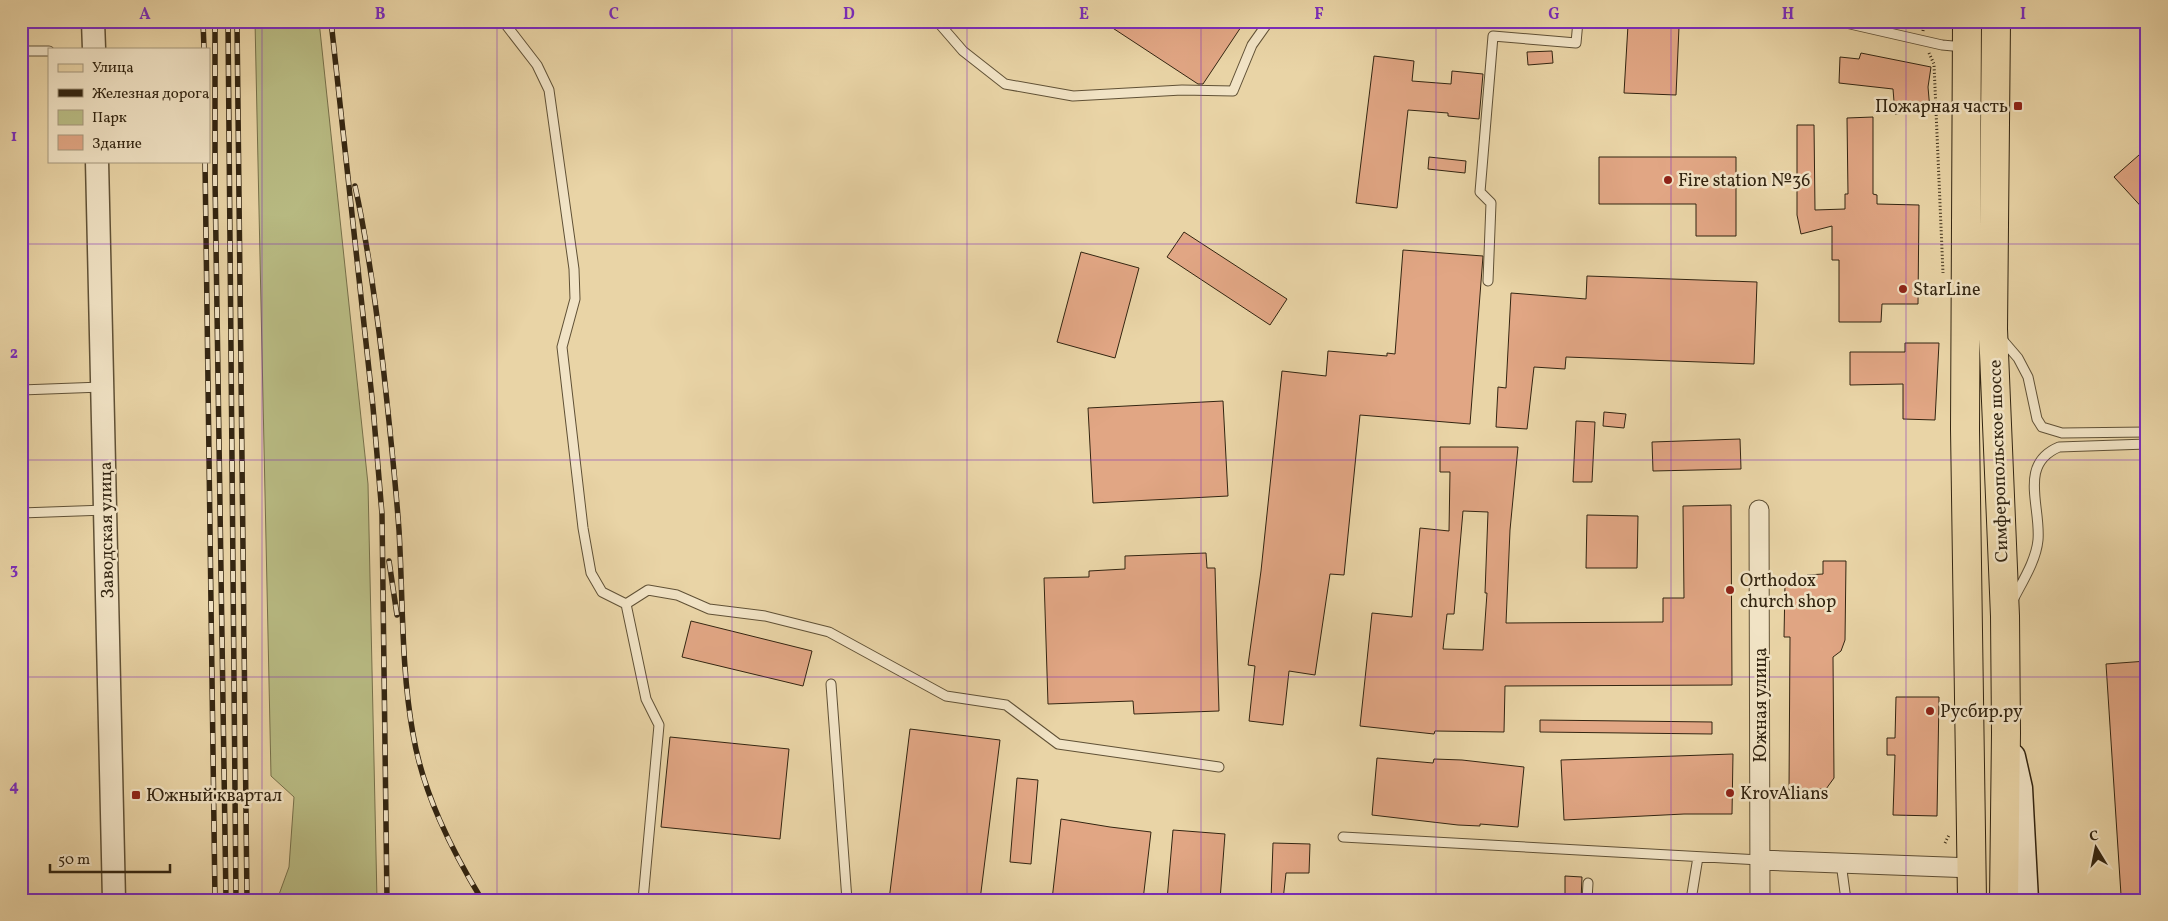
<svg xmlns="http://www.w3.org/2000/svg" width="2168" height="921" font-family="Vollkorn,serif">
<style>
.green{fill:#b9bc84;stroke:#76704a}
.building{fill:#e1a684;stroke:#332511;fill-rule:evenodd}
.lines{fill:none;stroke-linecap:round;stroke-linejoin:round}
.service-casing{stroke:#605136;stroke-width:11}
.minor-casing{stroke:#605136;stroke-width:21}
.tertiary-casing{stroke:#605136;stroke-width:25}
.secondary-casing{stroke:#332511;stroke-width:29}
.primary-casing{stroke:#332511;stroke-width:30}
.path{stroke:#332511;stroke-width:3;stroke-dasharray:1 2.5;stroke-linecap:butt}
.service{stroke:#f1e3c5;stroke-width:9}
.minor{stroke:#f1e3c5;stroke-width:19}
.tertiary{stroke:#f1e3c5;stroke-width:22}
.secondary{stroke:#f1e3c5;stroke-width:26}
.primary{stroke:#e9d4a6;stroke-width:28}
.rail-casing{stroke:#332511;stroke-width:5.5}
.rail{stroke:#f1e3c5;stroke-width:4;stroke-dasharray:11;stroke-linecap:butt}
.grid{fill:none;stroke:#7b2cbf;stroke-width:1;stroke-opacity:0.55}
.poi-dot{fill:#8f2418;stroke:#f1e3c5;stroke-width:2}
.labels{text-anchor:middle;stroke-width:5;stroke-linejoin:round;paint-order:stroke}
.poi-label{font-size:18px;fill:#332511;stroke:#f1e3c5;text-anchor:start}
.street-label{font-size:18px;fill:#332511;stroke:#f1e3c5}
.neatline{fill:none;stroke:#7b2cbf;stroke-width:2}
.grid-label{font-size:16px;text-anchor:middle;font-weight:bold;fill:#7b2cbf}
</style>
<rect width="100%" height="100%" fill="#e9d4a6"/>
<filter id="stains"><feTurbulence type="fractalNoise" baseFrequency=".004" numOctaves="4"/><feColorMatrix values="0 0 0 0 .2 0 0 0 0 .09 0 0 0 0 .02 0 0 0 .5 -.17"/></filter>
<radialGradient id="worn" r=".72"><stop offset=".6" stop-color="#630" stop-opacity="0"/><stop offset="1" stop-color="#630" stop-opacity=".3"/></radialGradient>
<path class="green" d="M 255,21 L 319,21 L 368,484 L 377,900 L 277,900 L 289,867 L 294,797 L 271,776 Z"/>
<path class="building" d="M 1102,21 L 1245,21 L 1203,84 L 1198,84 Z
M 1628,25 L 1679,27 L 1676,95 L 1624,93 Z
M 1552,51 L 1553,63 L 1528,65 L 1527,52 Z
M 1861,53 L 1931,67 L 1928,87 L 1930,110 L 1895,114 L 1893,89 L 1839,83 L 1840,57 L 1859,59 Z
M 1374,56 L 1414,61 L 1412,81 L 1451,84 L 1452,71 L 1483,74 L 1479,119 L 1448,116 L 1448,113 L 1408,110 L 1397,208 L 1356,203 Z
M 1873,117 L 1873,194 L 1877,195 L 1877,204 L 1919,205 L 1918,304 L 1882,304 L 1881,322 L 1839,322 L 1839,260 L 1832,260 L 1832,226 L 1801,234 L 1797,215 L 1797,125 L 1814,125 L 1815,210 L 1845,209 L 1845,194 L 1848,194 L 1847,118 Z
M 2139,155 L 2147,163 L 2147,213 L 2114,177 Z
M 1429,157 L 1466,161 L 1465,173 L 1428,169 Z
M 1599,157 L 1736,157 L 1736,236 L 1696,236 L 1696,204 L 1599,204 Z
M 1184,232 L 1287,299 L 1270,325 L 1167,257 Z
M 1403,250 L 1483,256 L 1470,424 L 1360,415 L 1344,575 L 1330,574 L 1315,675 L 1289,671 L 1283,725 L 1249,721 L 1255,666 L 1248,665 L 1261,571 L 1282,371 L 1326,376 L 1328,351 L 1387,356 L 1387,353 L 1395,354 Z
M 1081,252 L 1139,268 L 1115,358 L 1057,342 Z
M 1587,276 L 1757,282 L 1754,364 L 1566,357 L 1565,369 L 1534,367 L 1527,429 L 1496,427 L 1498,387 L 1506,388 L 1511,293 L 1586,299 Z
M 1905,343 L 1939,343 L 1935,420 L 1903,419 L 1903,384 L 1850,385 L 1850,352 L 1905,352 Z
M 1223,401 L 1228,496 L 1093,503 L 1088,408 Z
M 1604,412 L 1626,414 L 1624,428 L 1603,426 Z
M 1576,421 L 1595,422 L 1592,482 L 1573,482 Z
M 1740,439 L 1741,469 L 1653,471 L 1652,442 Z
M 1440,447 L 1518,447 L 1510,530 L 1506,623 L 1663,622 L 1663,598 L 1684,598 L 1683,506 L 1731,505 L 1732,685 L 1505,686 L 1504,732 L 1435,731 L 1434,734 L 1360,726 L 1372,613 L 1412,617 L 1420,528 L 1449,531 L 1450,472 L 1440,472 ZM 1463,511 L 1488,512 L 1485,593 L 1487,593 L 1483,650 L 1443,649 L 1447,614 L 1454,614 Z
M 1587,515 L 1638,516 L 1637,568 L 1586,568 Z
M 1206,553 L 1207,568 L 1215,568 L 1219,711 L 1134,714 L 1133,701 L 1048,704 L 1044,578 L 1089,577 L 1089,571 L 1125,569 L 1125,556 Z
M 1823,561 L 1846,561 L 1845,640 L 1841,651 L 1833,657 L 1834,778 L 1826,789 L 1789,790 L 1790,637 L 1784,637 L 1785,583 L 1807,584 L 1807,575 L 1823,574 Z
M 691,621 L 812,651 L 803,686 L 682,657 Z
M 2147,661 L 2147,893 L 2121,895 L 2106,664 Z
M 1896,697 L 1939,697 L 1937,816 L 1893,815 L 1895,755 L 1887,755 L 1887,738 L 1895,738 Z
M 1540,720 L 1712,722 L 1712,734 L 1540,732 Z
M 910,729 L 1000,740 L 980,900 L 889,900 Z
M 670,737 L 789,749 L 780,839 L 661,827 Z
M 1733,754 L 1732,814 L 1684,814 L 1564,820 L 1561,760 Z
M 1377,758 L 1433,763 L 1434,759 L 1462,760 L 1524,767 L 1518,827 L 1480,824 L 1480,826 L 1458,825 L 1372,815 Z
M 1017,778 L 1038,780 L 1031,864 L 1010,862 Z
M 1061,819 L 1110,827 L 1151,832 L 1143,900 L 1052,900 Z
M 1173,830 L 1225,834 L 1220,900 L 1167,900 Z
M 1273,843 L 1310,844 L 1309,873 L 1286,873 L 1283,900 L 1271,900 Z
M 1565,876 L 1582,877 L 1581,900 L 1565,899 Z"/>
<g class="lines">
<defs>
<path id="service" d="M 503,21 L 537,65 L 549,90 L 574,269 L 575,299 L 562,347 L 583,528 L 591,573 L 602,592 L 626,604
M 937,21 L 963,51 L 1005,84 L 1073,96 L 1182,90 L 1233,91 L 1252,45 L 1269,21
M 1837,21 L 1942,45 L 1964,47
M 21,51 L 49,51
M 1488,281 L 1491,203 L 1480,192 L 1493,36 L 1576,43 L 1578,21
M 2000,337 L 2018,358 L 2028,377 L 2037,419 L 2042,427 L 2062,433 L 2147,432
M 21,390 L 102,387
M 21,513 L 106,510
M 2013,600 C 2022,582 2036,561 2038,540 C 2041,506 2018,464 2059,447 L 2147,444
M 626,604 L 648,590 L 677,595 L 709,609 L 765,616 L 829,632 L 946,696 L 1006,705 L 1058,744 L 1219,767
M 626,604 L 646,699 L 659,725 L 643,900
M 831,684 L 847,900
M 1343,837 L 1760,860
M 1841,863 L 1846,900
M 1587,900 L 1588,883
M 1691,900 L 1698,857"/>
<path id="minor" d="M 1759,510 L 1760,900
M 1761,860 L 1973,868"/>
<path id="tertiary" d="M 93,21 L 94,49
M 97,161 L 114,900"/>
<path id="secondary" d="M 2012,757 L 2019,788 L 2025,900"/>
<path id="primary" d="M 1967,21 L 1965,429 L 1972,900
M 1996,21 L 1993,329 L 2005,616 L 2006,733 L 2004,900"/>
</defs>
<use href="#service" class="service-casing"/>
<use href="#minor" class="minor-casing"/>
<use href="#tertiary" class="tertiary-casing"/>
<use href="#secondary" class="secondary-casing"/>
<use href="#primary" class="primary-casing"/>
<path class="path" d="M 1923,31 L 1924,21
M 1929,53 L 1934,64 L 1943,273
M 1945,843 L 1949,835"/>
<use href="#service" class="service"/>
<use href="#minor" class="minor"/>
<use href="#tertiary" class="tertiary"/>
<use href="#secondary" class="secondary"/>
<use href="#primary" class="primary"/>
<defs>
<path id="rail" d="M 203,21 L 204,49
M 215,21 L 215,179 L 226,900
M 228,21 L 236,900
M 237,21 L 247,900
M 331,21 L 373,407 L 382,514 L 387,900
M 205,161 L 215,900
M 355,186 C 368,245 376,305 383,365 C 389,420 395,475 399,530 C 403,597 401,668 413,734 C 423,793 451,849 482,900
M 389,561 L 397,615"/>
</defs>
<use href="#rail" class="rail-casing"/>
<use href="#rail" class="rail"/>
</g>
<path class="grid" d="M 262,21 L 262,900M 497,21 L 497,900M 732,21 L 732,900M 967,21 L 967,900M 1201,21 L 1201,900M 1436,21 L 1436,900M 1671,21 L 1671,900M 1906,21 L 1906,900M 21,244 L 2147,244M 21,460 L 2147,460M 21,677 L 2147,677"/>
<g class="poi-dot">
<rect x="2013" y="101" width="10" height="10" rx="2.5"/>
<circle cx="1668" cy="180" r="5"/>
<circle cx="1903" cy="289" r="5"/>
<circle cx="1730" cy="590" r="5"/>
<circle cx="1930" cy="711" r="5"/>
<circle cx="1730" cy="793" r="5"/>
<rect x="131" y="790" width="10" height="10" rx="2.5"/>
</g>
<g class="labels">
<g class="poi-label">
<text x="2008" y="112" text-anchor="end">Пожарная часть</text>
<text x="1678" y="186">Fire station №36</text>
<text x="1913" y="295">StarLine</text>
<text x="1740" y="586">Orthodox<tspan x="1740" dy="21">church shop</tspan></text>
<text x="1940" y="717">Русбир.ру</text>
<text x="1740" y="799">KrovAlians</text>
<text x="146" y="801">Южный квартал</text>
</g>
<g class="street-label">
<text transform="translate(1998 461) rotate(-92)" y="6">Симферопольское шоссе</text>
<text transform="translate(106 530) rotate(-91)" y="6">Заводская улица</text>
<text transform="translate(1760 705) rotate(-90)" y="6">Южная улица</text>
</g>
</g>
<rect width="2168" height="921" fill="none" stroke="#e9d4a6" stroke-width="55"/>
<rect x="48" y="48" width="162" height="115" fill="#f1e3c5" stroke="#a5977d"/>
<rect x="58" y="64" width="25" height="8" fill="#e9d4a6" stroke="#a5977d"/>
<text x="92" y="72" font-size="15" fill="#332511">Улица</text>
<rect x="58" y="89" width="25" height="8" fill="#332511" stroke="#a5977d"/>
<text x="92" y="98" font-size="15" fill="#332511">Железная дорога</text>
<rect x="58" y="110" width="25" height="15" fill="#b9bc84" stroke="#a5977d"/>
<text x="92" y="122" font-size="15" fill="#332511">Парк</text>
<rect x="58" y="135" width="25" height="15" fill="#e1a684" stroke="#a5977d"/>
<text x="92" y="148" font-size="15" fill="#332511">Здание</text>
<g transform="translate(2096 848) rotate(350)" stroke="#f1e3c5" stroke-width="4" paint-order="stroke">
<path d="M0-4L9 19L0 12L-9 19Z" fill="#332511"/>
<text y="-8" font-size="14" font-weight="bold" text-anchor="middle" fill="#332511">С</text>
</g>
<path d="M50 864v8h120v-8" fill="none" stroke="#332511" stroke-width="2.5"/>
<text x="58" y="864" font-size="15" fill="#332511" stroke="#f1e3c5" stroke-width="4" paint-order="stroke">50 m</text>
<rect x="28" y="28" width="2112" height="866" class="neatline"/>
<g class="grid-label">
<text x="145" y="19">A</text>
<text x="380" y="19">B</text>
<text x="614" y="19">C</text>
<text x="849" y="19">D</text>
<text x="1084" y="19">E</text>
<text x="1319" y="19">F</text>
<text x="1554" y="19">G</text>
<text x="1788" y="19">H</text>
<text x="2023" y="19">I</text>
<text x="14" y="141">1</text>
<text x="14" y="358">2</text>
<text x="14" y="574">3</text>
<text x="14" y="791">4</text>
</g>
<rect width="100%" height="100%" filter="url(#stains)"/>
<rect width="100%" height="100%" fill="url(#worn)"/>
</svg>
